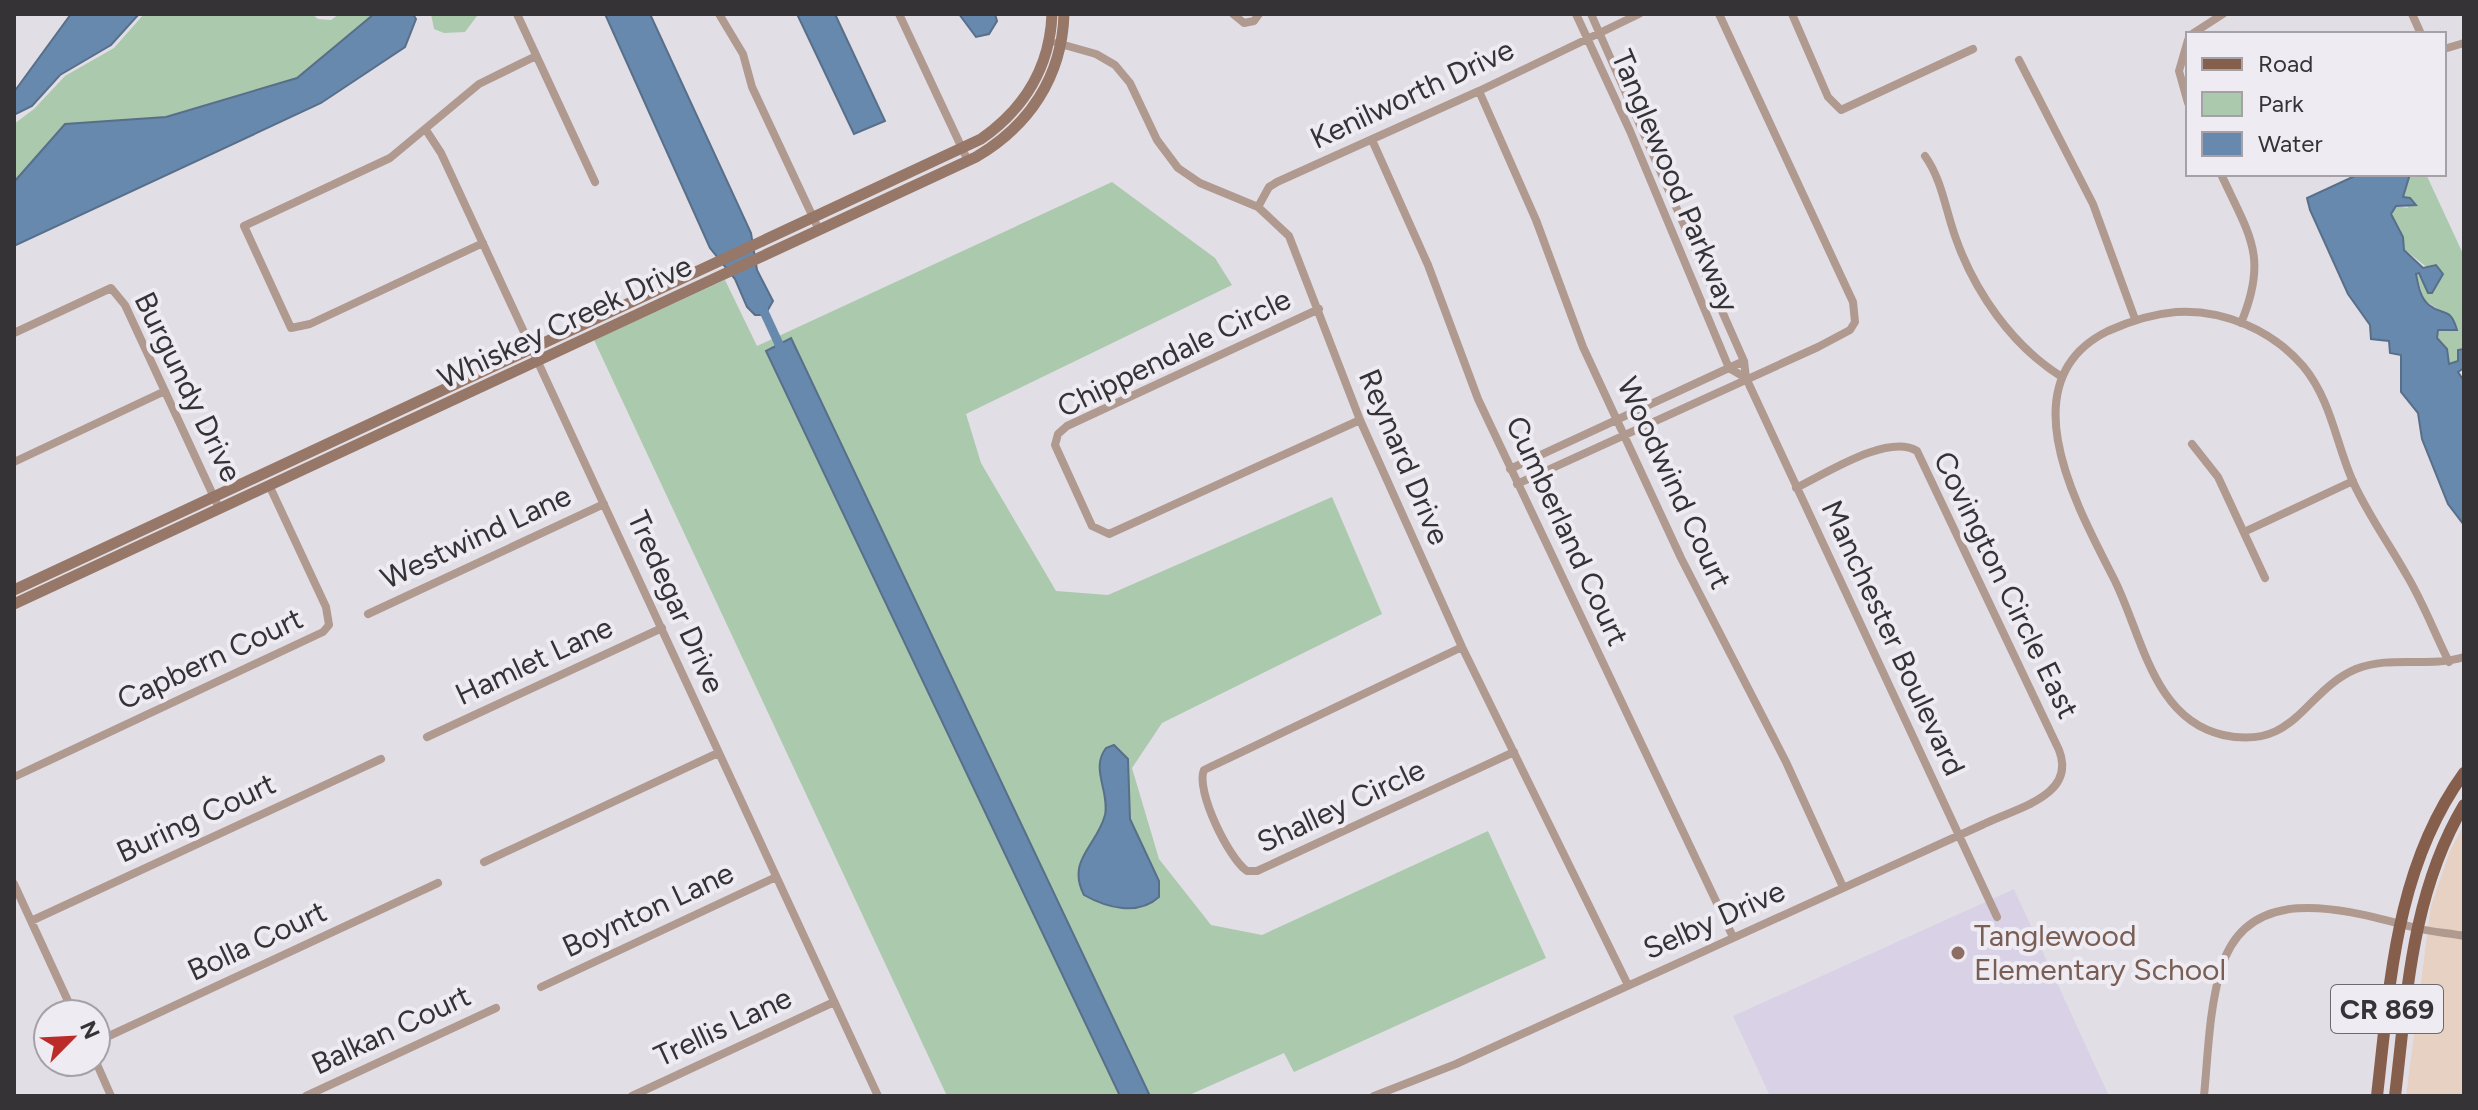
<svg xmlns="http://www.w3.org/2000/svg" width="2478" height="1110" font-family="Figtree,sans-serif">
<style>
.commercial{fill:#e6d1c3}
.education{fill:#d9d2e7}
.green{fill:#aac9ad}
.water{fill:#6789ae;stroke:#586f8a;stroke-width:2}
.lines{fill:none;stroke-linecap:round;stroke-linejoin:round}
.canal{stroke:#6789ae;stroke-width:9}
.street{stroke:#b0998f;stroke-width:8}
.secondary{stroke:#977768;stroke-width:11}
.primary{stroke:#855e4c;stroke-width:12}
.education-dot{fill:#8d6e63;stroke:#efebf2;stroke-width:3}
.labels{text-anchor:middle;stroke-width:8;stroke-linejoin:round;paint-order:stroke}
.shield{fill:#efebf2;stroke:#6d6a6e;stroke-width:2}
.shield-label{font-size:28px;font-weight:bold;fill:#353336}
.street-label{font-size:30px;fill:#353336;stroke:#efebf2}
.education-label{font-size:30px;fill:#785e54;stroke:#efebf2;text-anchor:start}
</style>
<rect width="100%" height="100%" fill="#e2dee5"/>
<path class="commercial" d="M 2464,825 L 2464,1096 L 2406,1096 L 2431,906 L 2450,851 Z"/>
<path class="education" d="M 2014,889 L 2109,1096 L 1770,1096 L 1733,1016 Z"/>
<path class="green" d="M 144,14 L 312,14 L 318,19 L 331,20 L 339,14 L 374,14 L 297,78 L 166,117 L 65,124 L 14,182 L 14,124 L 34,109 L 65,76 L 114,48 Z
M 431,14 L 477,14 L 477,16 L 465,32 L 444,33 L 434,29 Z
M 2410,174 L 2426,174 L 2464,256 L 2464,349 L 2458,350 L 2458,361 L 2452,365 L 2449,364 L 2447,349 L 2437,338 L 2441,311 L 2424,300 L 2416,274 L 2422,277 L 2428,293 L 2429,269 L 2404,249 L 2401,232 L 2391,214 L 2396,206 L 2408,208 L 2402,197 Z
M 1112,182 L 1215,258 L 1232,285 L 966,414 L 981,463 L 1056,591 L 1108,595 L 1332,497 L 1382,614 L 1162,723 L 1132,768 L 1159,859 L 1211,925 L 1262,935 L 1488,831 L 1546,958 L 1294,1072 L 1284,1053 L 1187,1096 L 947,1096 L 594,340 L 725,280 L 757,346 Z"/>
<path class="water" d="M 71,14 L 139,14 L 111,45 L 60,75 L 32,106 L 14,115 L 14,92 Z
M 374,14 L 413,14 L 416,19 L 405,47 L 321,103 L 14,246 L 14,182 L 65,124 L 166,117 L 297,78 Z
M 605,14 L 650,14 L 751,233 L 757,270 L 773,301 L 765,315 L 755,315 L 747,307 L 735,279 L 710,248 Z
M 797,14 L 835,14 L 885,121 L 854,134 Z
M 959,14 L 995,14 L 997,21 L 989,34 L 976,37 Z
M 2359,174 L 2410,174 L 2403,197 L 2410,198 L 2416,205 L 2396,206 L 2391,214 L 2403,237 L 2404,250 L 2423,268 L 2436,265 L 2443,274 L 2432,293 L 2428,293 L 2419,273 L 2416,274 C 2418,284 2420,298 2429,305 C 2444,317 2450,306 2457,330 L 2438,330 L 2437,338 L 2447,349 L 2449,364 L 2458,361 L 2458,350 L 2464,349 L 2464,368 L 2458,372 L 2464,381 L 2464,525 L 2448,504 L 2422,439 L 2418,413 L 2401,392 L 2401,355 L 2390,353 L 2389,341 L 2371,339 L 2370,325 L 2348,294 L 2310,210 L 2307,198 Z
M 791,338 L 1150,1096 L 1120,1096 L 766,351 Z
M 1114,745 L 1128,759 L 1130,819 L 1159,881 L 1159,897 C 1138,916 1107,908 1084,895 C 1066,860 1097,846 1105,815 C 1110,792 1090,769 1106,748 Z"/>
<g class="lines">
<path class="canal" d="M 760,303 L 784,355"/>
<path class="street" d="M 517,14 L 595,182
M 719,14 L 743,54 L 752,87 L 819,230
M 899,14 L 968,161
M 1233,14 L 1244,23 L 1254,21 L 1259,14
M 1576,14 L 1630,131 L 1729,368 L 1746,378
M 1591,14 L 1744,361 L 1746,378 L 1997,917
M 1792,14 L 1828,97 L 1841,110 L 1973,49
M 2412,14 L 2421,34
M 2192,34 L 2223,14
M 2188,40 L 2179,71 L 2188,103
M 1057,43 L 1096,54 L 1115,65 L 1130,83 L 1157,140 L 1178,168 L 1200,183 L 1258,207 L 1289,236 L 1360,420 L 1462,647 L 1628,985
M 2444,49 L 2464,43
M 2019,60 L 2093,204 L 2135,319
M 1479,91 L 1536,220 L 1583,347 L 1681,558 L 1786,762 L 1843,887
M 426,130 L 441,153 L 878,1096
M 1372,140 L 1428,265 L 1478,399 L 1733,937
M 1925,156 C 1942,180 1945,208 1955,236 C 1974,291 2012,346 2062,377
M 2221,174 C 2249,235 2269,256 2241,323
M 1258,207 L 1269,187 L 1277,182 L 1479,91 L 1639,14
M 483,243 L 310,324 L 291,328 L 244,226 L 390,158 L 479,84 L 536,56
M 1319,309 L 1067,426 L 1058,434 L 1055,445 L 1092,526 L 1109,534 L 1360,420
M 14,333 L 111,288 L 125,305 L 219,508
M 2192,444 L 2218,477 L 2265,578
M 14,462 L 165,391
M 1510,469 L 1744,361
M 1517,484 L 1818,347 L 1850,330 L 1855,322 L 1853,302 L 1719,14
M 2244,532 L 2353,481
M 368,614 L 604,504
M 1462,647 L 1204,770 C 1195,790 1229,859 1247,871 L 1257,871 L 1514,752
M 2449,662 C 2434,632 2423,602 2406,574 C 2389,544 2369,516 2354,484 C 2336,445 2332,401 2303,366 C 2272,330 2223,309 2176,312 C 2152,314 2130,321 2108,331 C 2006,381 2078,508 2113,577 C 2142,633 2152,719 2223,735 C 2296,751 2304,691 2356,669 C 2391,655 2428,668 2464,657
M 427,737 L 662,628
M 14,777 L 323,632 L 329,625 L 326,607 L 269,485
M 484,862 L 718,753
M 14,884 L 74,1014
M 31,921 L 381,759
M 541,987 L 776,877
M 96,1042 L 438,883
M 96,1062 L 111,1096
M 306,1096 L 496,1008
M 632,1096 L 834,1002
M 1374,1096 L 1456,1064 L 1984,824 C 2016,808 2077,796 2059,750 L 1917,451 C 1888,433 1825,474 1796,488
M 2204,1096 C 2208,1055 2209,1009 2221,969 C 2248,878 2350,911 2416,928 C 2432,932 2448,933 2464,936"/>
<path class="secondary" d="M 14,590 L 981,139 C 1024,109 1050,67 1052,14
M 14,604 L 976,157 C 1029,126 1062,77 1064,14"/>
<path class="primary" d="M 2377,1096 C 2390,984 2395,868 2464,773
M 2395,1096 C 2407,996 2411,894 2464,805"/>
</g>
<circle class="education-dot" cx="1958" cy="953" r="8"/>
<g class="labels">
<rect class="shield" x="2331" y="985" width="112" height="48" rx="6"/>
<g class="shield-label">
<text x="2387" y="1019">CR 869</text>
</g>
<g class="street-label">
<text transform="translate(1412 94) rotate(-25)" y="10">Kenilworth Drive</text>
<text transform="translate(1675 181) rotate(67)" y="10">Tanglewood Parkway</text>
<text transform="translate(565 322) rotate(-25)" y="10">Whiskey Creek Drive</text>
<text transform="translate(1174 353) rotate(-26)" y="10">Chippendale Circle</text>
<text transform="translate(188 387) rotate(64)" y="10">Burgundy Drive</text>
<text transform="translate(1404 457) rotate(67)" y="10">Reynard Drive</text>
<text transform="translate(1674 483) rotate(65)" y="10">Woodwind Court</text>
<text transform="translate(1567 531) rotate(65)" y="10">Cumberland Court</text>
<text transform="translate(476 537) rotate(-25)" y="10">Westwind Lane</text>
<text transform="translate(2006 585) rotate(64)" y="10">Covington Circle East</text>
<text transform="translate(676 602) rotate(66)" y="10">Tredegar Drive</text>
<text transform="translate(1893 638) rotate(65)" y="10">Manchester Boulevard</text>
<text transform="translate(210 659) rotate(-25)" y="10">Capbern Court</text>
<text transform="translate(534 661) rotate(-25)" y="10">Hamlet Lane</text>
<text transform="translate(1341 806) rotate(-25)" y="10">Shalley Circle</text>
<text transform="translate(196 818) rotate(-25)" y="10">Buring Court</text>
<text transform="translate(648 910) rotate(-25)" y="10">Boynton Lane</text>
<text transform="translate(1714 920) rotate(-24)" y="10">Selby Drive</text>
<text transform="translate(257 941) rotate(-25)" y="10">Bolla Court</text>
<text transform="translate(723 1027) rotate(-25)" y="10">Trellis Lane</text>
<text transform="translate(391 1030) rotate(-25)" y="10">Balkan Court</text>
</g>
<g class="education-label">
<text x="1974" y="946">Tanglewood<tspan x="1974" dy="34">Elementary School</tspan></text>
</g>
</g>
<rect width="2478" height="1110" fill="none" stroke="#353336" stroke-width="32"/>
<rect x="2186" y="32" width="260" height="144" fill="#efebf2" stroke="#a5a1a7" stroke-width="2"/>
<rect x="2202" y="58" width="40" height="12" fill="#855e4c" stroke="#a5a1a7" stroke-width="2"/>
<text x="2258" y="72" font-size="24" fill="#353336">Road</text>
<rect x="2202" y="92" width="40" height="24" fill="#aac9ad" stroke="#a5a1a7" stroke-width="2"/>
<text x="2258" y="112" font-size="24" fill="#353336">Park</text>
<rect x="2202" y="132" width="40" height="24" fill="#6789ae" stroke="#a5a1a7" stroke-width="2"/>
<text x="2258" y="152" font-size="24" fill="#353336">Water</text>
<g transform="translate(72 1038) rotate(66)"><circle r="38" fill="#efebf2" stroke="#a5a1a7" stroke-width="2"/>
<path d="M0-6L14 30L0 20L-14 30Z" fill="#bb2c29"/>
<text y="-12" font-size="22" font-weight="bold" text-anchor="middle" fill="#353336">N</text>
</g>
</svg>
